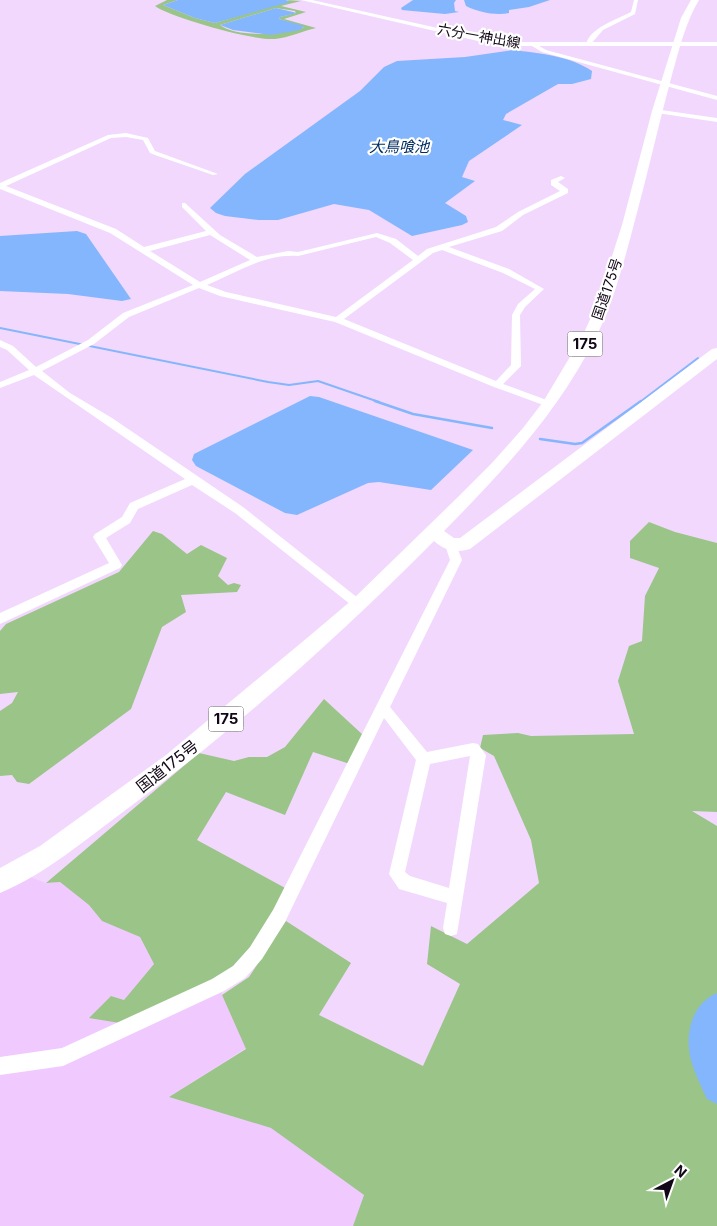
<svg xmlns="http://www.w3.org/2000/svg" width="717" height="1226" font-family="Inter,'Noto Sans JP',sans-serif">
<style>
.built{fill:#f0cafe}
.green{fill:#9ac488;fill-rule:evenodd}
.water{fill:#83b6fc}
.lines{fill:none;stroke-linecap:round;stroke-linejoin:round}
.stream-far1{stroke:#83b6fc;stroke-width:2}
.stream{stroke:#83b6fc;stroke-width:2.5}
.river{fill:#83b6fc;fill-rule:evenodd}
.minor{fill:#fff;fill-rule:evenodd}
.major{fill:#fff;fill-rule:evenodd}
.highway{fill:#fff;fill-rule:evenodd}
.labels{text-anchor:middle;stroke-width:4.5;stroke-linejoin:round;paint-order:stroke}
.far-street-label{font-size:14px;fill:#120716;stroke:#fff}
.far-water-label{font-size:15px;font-style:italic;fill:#012c61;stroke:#fff}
.shield{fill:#fff;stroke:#59515c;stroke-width:1}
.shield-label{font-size:15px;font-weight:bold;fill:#120716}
.street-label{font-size:16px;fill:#120716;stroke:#fff}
</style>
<rect width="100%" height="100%" fill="#f2d8fd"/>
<path class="built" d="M 28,876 L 46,883 L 60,882 L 89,905 L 102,921 L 140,937 L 154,964 L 124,1000 L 111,996 L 90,1018 L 219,979 L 222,995 L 246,1048 L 169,1097 L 271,1128 L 364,1195 L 353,1226 L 0,1226 L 0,891 Z"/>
<path class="green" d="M 167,0 L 178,0 L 163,5 L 195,18 L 215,23 L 289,1 L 286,0 L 301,1 L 281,6 L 306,12 L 284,19 L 316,28 C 303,31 288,38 275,39 C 254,41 172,18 155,6 ZM 276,8 L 295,11 L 296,13 L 280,17 L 279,19 L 304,27 C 284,35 237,38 220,25 Z
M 649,522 L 675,532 L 717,543 L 717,812 L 692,811 L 717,826 L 717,1226 L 353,1226 L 364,1195 L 271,1128 L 169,1097 L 246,1049 L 222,995 L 249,977 L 286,921 L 351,963 L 319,1015 L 423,1066 L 460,984 L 427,964 L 431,926 L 467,944 L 539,883 L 531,840 L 494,756 L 480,748 L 483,735 L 518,733 L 531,736 L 634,734 L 618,681 L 629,646 L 642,641 L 645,596 L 659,568 L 630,558 L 630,541 Z
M 153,531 L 162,534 L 187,554 L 201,545 L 227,558 L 218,576 L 228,585 L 234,583 L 241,585 L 237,592 L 181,595 L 186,612 L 162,627 L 131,709 L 29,784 L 17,782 L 12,775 L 0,776 L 0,711 L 12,703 L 18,692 L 0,694 L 0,631 L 6,624 L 119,572 Z
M 324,699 L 363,735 L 350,764 L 313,752 L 285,815 L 226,792 L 197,840 L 287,889 L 253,951 L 236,968 L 126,1024 L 89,1018 L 111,996 L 124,1000 L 154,964 L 140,937 L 102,921 L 89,905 L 60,882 L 46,883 L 199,753 L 234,761 L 249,757 L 267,757 L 285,747 Z"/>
<path class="water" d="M 178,0 L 286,0 L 290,2 L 215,23 L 195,18 L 163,5 Z
M 413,0 L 456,0 L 454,3 L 455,11 L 459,12 L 445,14 L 402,10 L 401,8 Z
M 464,0 L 550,0 L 529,7 L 509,10 L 509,13 C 496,16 478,12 466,6 Z
M 276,8 L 297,13 L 280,17 L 279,19 L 304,26 L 300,30 L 271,35 L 233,30 L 220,25 Z
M 513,50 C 539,53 570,56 592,71 L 591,79 L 572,84 L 558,84 L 506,114 L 503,120 L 522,125 L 469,161 L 462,177 L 475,181 L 445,203 L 466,216 L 468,222 L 462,225 L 412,236 L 369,210 L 334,204 L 278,220 L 259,220 L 225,216 L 216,213 L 210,208 L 245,174 L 360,91 L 384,67 L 397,61 L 465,57 Z
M 77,231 L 86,234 L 131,299 L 122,301 L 68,294 L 0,291 L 0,236 Z
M 310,396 L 319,397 L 473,450 L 431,490 L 379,482 L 368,483 L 297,515 L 285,513 L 196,466 L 192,460 L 194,454 Z"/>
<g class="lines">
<path class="stream-far1" d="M 0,328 L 268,382 L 289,385 L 318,381 L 379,402
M 640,402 L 698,358"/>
<path class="stream" d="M 375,401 L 413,414 L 492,428
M 540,439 L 575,444 L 582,443 L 641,401"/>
<path class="river" d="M 717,993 L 717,1104 L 707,1099 C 701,1086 693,1070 690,1056 C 685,1031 693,1003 717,993 Z"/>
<path class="minor" d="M 634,0 L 638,0 L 635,14 L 603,30 L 590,45 L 586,45 C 589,28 616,20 631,12 Z
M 534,43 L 546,50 L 717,96 L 717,100 L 542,52 L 532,46 Z
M 126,133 L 148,138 L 155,151 L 218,174 L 213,175 L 155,155 L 150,153 L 143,140 L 126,137 L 111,138 L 6,186 L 116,229 L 144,247 L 206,231 L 182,207 L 182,203 L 185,203 L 220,235 L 257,257 L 288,251 L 298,252 L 377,233 L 396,239 L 418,256 L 427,249 L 496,227 L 518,212 L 560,191 L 551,185 L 551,180 L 561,176 L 565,178 L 558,182 L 568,189 L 568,193 L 523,215 L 502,231 L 449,247 L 509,269 L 544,289 L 525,307 L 520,315 L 521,366 L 503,384 L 552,402 L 552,406 L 546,406 L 494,387 L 335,322 L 220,296 L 199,288 L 129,317 L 94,344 L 42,371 L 70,393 L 112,418 L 243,507 L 363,602 L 365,605 L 363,608 L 355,608 L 235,513 L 192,485 L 138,509 L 130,523 L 106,538 L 122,565 L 120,568 L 0,624 L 0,613 L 109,563 L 93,537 L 95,534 L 122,517 L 130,503 L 185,479 L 34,375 L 0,388 L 0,382 L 29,370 L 7,350 L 0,347 L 0,340 L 13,346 L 36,367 L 88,340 L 123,313 L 193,285 L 110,233 L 0,189 L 0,183 L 108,135 ZM 210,235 L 250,260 L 200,282 L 150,251 ZM 376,237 L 390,243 L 413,260 L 336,317 L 226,292 L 207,285 C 235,273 266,253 298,256 ZM 442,250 L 503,273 L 535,289 L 518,304 L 512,315 L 511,365 L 496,381 L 344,319 L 433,253 Z
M 451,541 L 455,542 L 462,560 L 390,707 L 427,752 L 473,743 L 478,744 L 486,755 L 457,934 L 451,936 L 445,934 L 443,928 L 447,903 L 399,889 L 389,874 L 416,760 L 384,718 L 285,922 L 262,959 L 245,978 L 224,991 L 63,1066 L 0,1075 L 0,1057 L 62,1048 L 212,979 L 233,966 L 250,947 L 273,910 L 450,560 L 445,545 ZM 470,756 L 449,888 L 410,876 L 405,872 L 430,764 Z"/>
<path class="major" d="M 301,0 L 312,0 L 478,37 L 514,42 L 717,42 L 717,46 L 514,46 L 478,41 Z
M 654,109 L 717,118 L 717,122 L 657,113 L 653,111 Z"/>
<path class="highway" d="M 691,0 L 699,0 C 686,22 680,46 673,71 C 659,122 648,173 634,224 C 624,261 614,301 597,335 C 558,413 504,470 444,531 L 454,538 L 460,538 L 712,349 L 717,348 L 717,359 L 470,549 C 455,553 446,551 434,541 C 337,639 234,730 123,812 C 84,841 45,874 0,893 L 0,868 L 40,846 L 166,755 L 307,638 L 352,600 L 459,496 L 491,464 L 523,428 L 543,402 L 583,335 L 596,306 L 622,225 L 652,111 L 681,18 Z"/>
</g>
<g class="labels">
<g class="far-street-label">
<text transform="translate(479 36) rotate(10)" y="5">六分一神出線</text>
<text transform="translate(607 289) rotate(-71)" y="5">国道175号</text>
</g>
<g class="far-water-label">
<text x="399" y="152">大鳥喰池</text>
</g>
<g class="shield">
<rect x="567.5" y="331.5" width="35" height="25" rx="4"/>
<rect x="208.5" y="706.5" width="35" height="25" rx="4"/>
</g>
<g class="shield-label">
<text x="585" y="349">175</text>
<text x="226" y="724">175</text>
</g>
<g class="street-label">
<text transform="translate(167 766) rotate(-38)" y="6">国道175号</text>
</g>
</g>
<g transform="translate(672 1181) rotate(41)" stroke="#ffffff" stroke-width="4" paint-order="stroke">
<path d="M0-4L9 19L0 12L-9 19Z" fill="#120716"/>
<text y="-8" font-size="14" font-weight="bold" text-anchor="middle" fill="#120716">N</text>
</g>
</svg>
